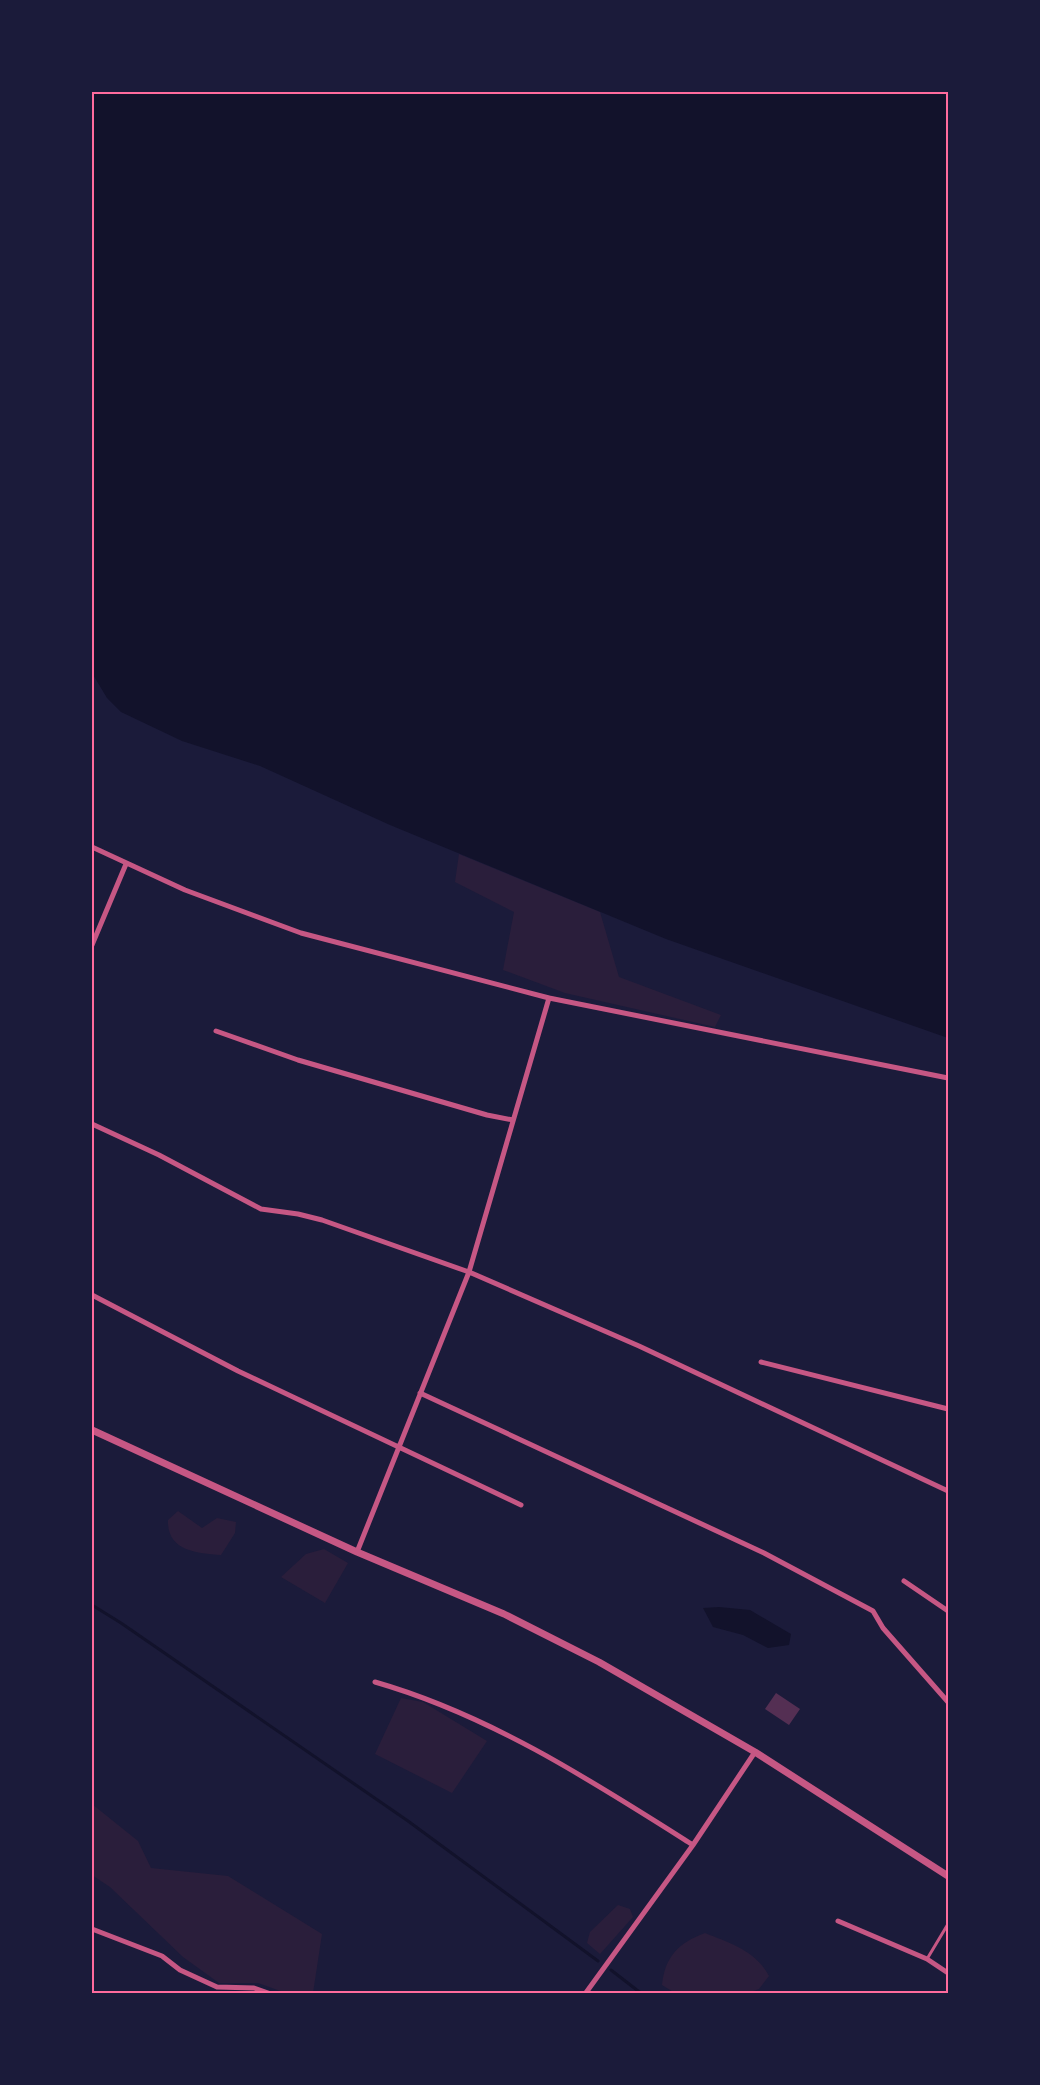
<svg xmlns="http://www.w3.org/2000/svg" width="1040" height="2085" font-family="Lora,serif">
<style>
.green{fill:#2a1e3b}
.water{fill:#12122b}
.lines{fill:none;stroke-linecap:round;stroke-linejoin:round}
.stream{stroke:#12122b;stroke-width:3}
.building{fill:#542f53}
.service{stroke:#c65784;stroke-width:3}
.minor{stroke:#c65784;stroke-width:5}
.tertiary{stroke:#c65784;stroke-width:7}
.neatline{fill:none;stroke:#ff6b9d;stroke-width:2}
</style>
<rect width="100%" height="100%" fill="#1b1b3a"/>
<path class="green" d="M 459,854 L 600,912 L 619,977 L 721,1015 L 715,1027 L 565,993 L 503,970 L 514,912 L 455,882 Z
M 178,1511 L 202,1528 L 217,1518 L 236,1522 L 235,1533 L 221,1555 C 196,1553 167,1551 168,1520 Z
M 324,1549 L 348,1563 L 325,1603 L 281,1577 L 306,1554 Z
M 401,1698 L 423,1702 L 487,1741 L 452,1793 L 375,1754 Z
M 92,1804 L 138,1841 L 151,1868 L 228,1876 L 322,1934 L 313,1993 L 286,1993 L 258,1983 L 219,1983 L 183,1957 L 110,1887 L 92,1875 Z
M 618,1905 L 630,1909 L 633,1917 L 600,1954 L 587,1943 L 590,1932 Z
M 705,1933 C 730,1943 756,1951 769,1976 L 759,1989 L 748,1993 L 675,1993 L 662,1985 C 665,1957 678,1943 705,1933 Z"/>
<path class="water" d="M 92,92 L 948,92 L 948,1038 L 666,939 L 390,825 L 260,766 L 182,741 L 121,712 L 107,698 L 92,673 Z
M 719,1607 L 750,1610 L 791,1634 L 789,1645 L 768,1648 L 743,1635 L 713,1627 L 703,1608 Z"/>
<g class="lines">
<path class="stream" d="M 92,1605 L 121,1623 L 408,1821 L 598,1961
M 611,1970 L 642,1994"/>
</g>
<path class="building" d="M 776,1693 L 800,1709 L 789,1725 L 765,1709 Z"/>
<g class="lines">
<path class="service" d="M 927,1959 L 948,1924"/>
<path class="minor" d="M 92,847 L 185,890 L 301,933 L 549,998 L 948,1078
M 92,945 L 126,864
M 216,1031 L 298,1060 L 487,1115 L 513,1120
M 92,1124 L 159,1155 L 261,1209 L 298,1214 L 322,1220 L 469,1272 L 639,1346 L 948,1491
M 92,1295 L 238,1371 L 521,1505
M 761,1362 L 948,1409
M 420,1393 L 764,1553 L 873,1611 L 883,1628 L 948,1702
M 357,1552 L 469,1272 L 549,998
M 904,1581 L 948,1611
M 375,1682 C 490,1715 592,1781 693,1845
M 838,1921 L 927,1959 L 948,1973
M 92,1929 L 162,1956 L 180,1970 L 217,1987 L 254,1988 L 271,1994
M 585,1994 L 693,1845 L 755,1752"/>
<path class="tertiary" d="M 92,1430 L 357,1552 L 504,1614 L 599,1662 L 755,1752 L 948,1876"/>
</g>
<rect width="1040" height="2085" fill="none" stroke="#1b1b3a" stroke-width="186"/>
<rect x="93" y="93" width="854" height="1899" class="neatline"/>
</svg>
